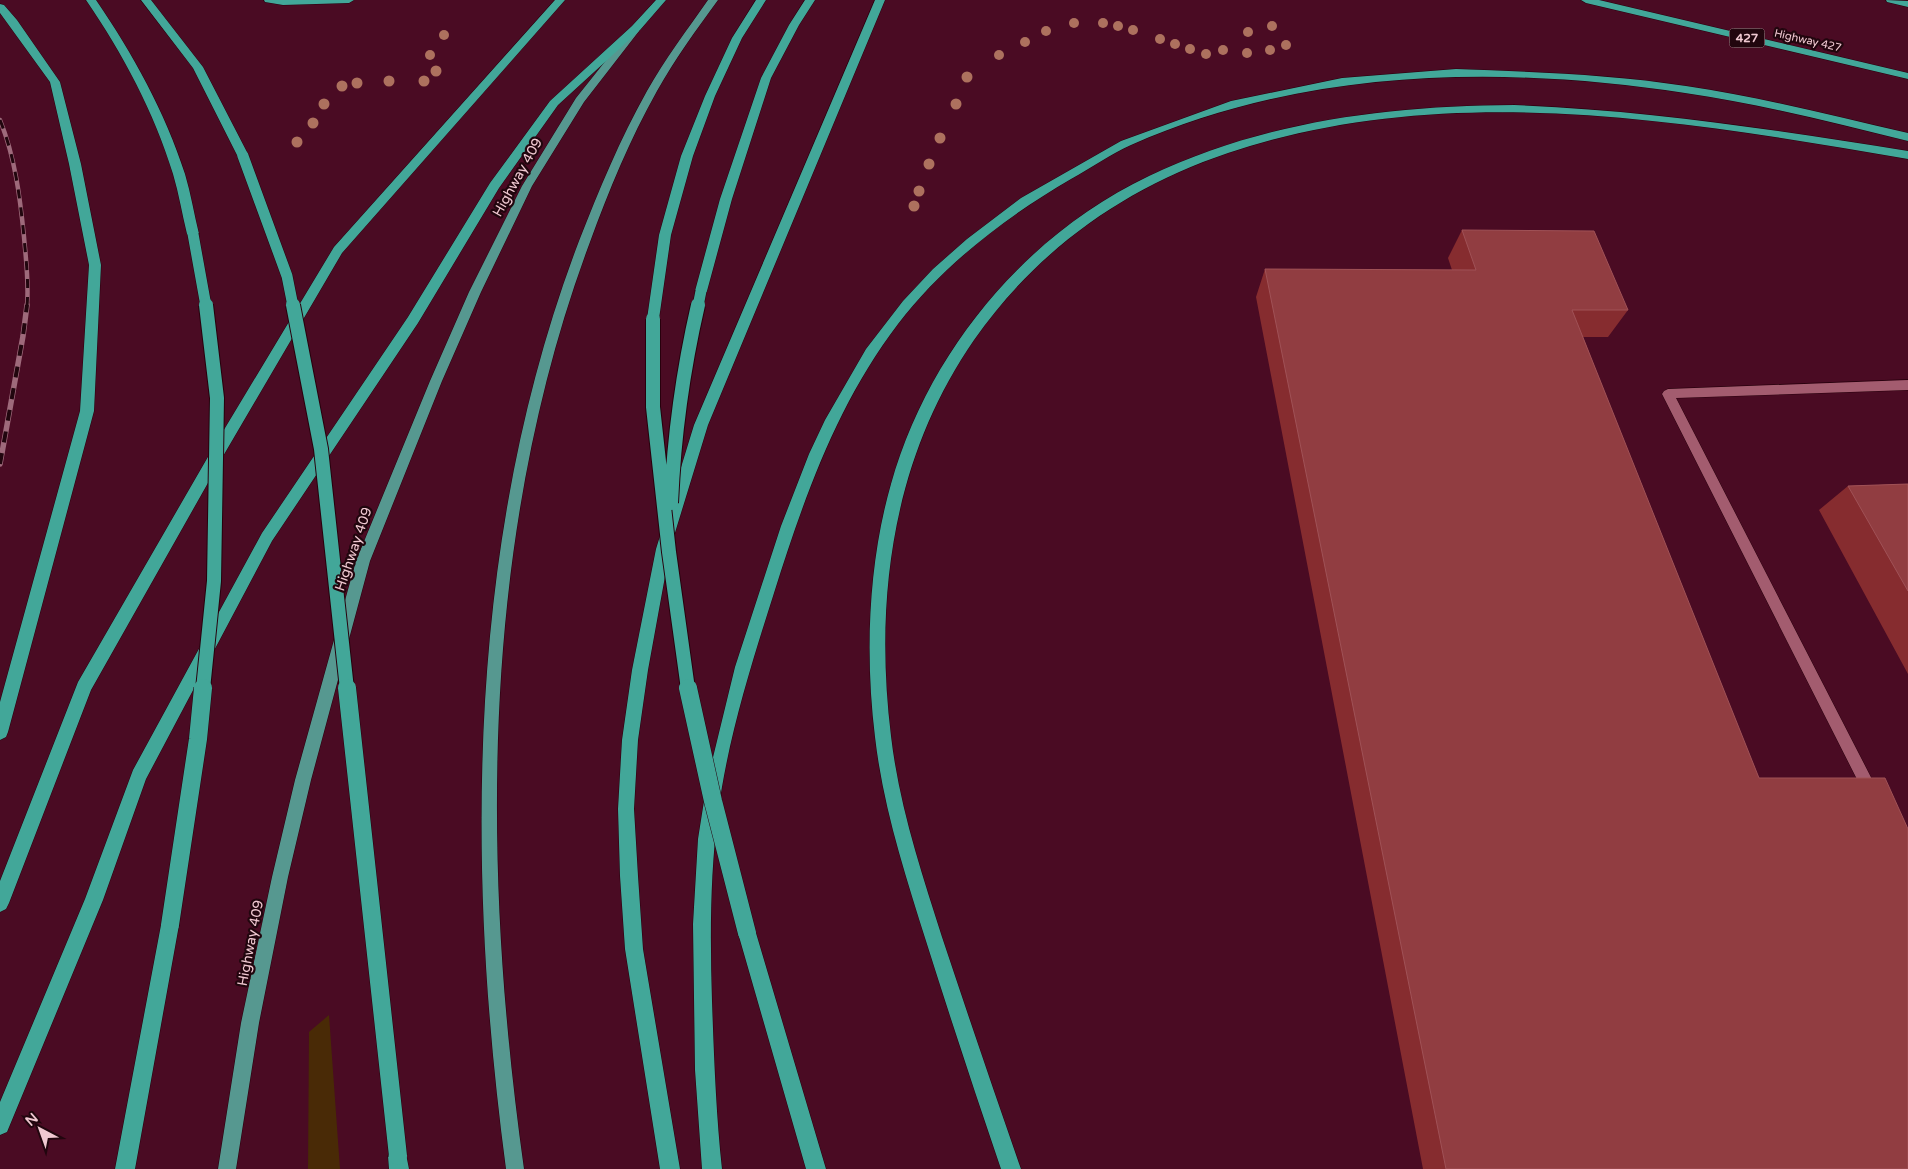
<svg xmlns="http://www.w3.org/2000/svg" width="1908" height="1169" font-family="'Varela Round',sans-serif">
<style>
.green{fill:#492a06}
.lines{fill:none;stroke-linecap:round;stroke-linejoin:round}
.service-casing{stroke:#28000d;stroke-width:1}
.trunk-casing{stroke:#28000d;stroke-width:1}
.motorway-casing{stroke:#28000d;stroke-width:1}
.service{fill:#a35c6f;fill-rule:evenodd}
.trunk{fill:#569890;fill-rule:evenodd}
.motorway{fill:#42a799;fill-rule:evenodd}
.rail-far1-casing{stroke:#9e6a7b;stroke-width:4.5}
.rail-casing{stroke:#9e6a7b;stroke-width:5.5}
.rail-far1{stroke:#21060e;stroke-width:3;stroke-dasharray:9;stroke-linecap:butt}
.rail{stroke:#21060e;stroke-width:4;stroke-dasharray:11;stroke-linecap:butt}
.motorway-bridge-far2-casing{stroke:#28000d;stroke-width:12;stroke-linecap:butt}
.motorway-bridge-far1-casing{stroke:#28000d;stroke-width:16;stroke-linecap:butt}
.motorway-bridge-casing{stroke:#28000d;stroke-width:19;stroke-linecap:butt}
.motorway-bridge-far2{stroke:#42a799;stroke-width:11}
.motorway-bridge-far1{stroke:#42a799;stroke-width:14}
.motorway-bridge{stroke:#42a799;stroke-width:18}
.tree{fill:#ad715e}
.wall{fill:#862c2f}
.building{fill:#913d41;stroke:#a05257}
.labels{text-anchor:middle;stroke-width:4.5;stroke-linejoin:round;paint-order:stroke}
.far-street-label{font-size:11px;fill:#f0c8d1;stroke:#21060e}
.shield{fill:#21060e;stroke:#b28e96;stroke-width:1}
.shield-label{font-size:12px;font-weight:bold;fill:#f0c8d1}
.street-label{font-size:14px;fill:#f0c8d1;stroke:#21060e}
</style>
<rect width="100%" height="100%" fill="#4a0b23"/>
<path class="green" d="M 329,1015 L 340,1169 L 308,1169 L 309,1032 Z"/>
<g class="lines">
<defs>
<path id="service" d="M 1908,380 L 1908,390 L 1676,398 L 1877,789 L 1880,794 L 1877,799 L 1872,801 L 1867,799 L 1662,394 L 1664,391 L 1668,389 Z"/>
<path id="trunk" d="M 708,0 L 718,0 C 696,30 675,59 657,91 C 630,139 609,190 590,242 C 480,536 481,862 524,1169 L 506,1169 C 465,861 467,535 579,241 C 599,190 620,139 647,91 C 665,59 687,30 708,0 Z
M 634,28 L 639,31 L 584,102 L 532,186 L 481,292 L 442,381 L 370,561 L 311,780 L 288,877 L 259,1023 L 236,1169 L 218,1169 L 241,1023 L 272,877 L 295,780 L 356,561 L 430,381 L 469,292 L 522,186 L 576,98 L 631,29 Z"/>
<path id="motorway" d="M 86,0 L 96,0 C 133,54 165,112 185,174 C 191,194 194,214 199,234 L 197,237 L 193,238 L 187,234 C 182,214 179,194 173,174 C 154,112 123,54 86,0 Z
M 141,0 L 151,0 L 203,67 L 249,156 L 247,159 L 239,159 L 193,68 Z
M 264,0 L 354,0 L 349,3 L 283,5 L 265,2 Z
M 555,0 L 565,0 L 342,253 L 226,451 L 91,690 L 9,903 L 6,909 L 0,912 L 0,881 L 78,682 L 216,443 L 334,247 Z
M 656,0 L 666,0 L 640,30 L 558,105 L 499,188 L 418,323 L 272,541 L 146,779 L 103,900 L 7,1132 L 0,1135 L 0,1102 L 85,899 L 133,770 L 262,533 L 408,317 L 490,183 L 550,101 L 632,26 Z
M 756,0 L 766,0 L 742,38 L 715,96 L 693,156 L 671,235 L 659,319 L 658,322 L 648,322 L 647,319 L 659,235 L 681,156 L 705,96 L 732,38 Z
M 805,0 L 815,0 L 799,25 L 771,78 L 732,199 L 707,291 L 705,294 L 697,294 L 695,291 L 720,199 L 761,78 L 789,25 Z
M 875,0 L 885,0 L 708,425 L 670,549 L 648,670 L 638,740 L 634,809 L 638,876 L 643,949 L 680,1169 L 660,1169 L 625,949 L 620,876 L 618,809 L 622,740 L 632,670 L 656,549 L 694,425 Z
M 1581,0 L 1599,0 L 1908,73 L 1908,79 L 1586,3 Z
M 1886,0 L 1908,1 L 1908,7 L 1887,2 Z
M 0,4 L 4,5 L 17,20 L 60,82 L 81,164 L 101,265 L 94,411 L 8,732 L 6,737 L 0,740 L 0,702 L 80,411 L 89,265 L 69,164 L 50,82 L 0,13 Z
M 1456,69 C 1533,72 1609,74 1686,86 C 1761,97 1834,116 1908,133 L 1908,141 C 1834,123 1761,104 1685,93 C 1501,65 1305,68 1131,145 C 1111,154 1091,168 1071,179 C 1006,217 944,264 898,324 C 837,404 804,498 774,593 C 751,665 728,738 718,813 C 710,875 710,938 712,1001 C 714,1057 716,1113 722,1169 L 702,1169 L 695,1070 L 693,924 L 698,839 L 707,782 L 735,667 L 781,526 L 809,454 L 825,420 L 866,349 L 903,301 L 933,269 L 967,239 L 1021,198 L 1121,141 L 1231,101 L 1342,78 Z
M 1514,105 C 1647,110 1777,130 1908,151 L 1908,159 C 1684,121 1449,79 1228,153 C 1124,188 1037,250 974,340 C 893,457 874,597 891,736 C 899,805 921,871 942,937 C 968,1015 994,1092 1021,1169 L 1001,1169 C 975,1093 950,1017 926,941 C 905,874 883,807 875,737 C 865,655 868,564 891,484 C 928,352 1025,235 1149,176 C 1265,121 1387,106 1514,105 Z
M 170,916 L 176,919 L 179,925 L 135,1169 L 115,1169 L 161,925 L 164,919 Z
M 747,924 L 753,927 L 756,933 L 826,1169 L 806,1169 L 738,933 L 741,927 Z
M 398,1146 L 405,1149 L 409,1169 L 389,1169 L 388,1156 L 391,1149 Z"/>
</defs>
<use href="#service" class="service-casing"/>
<use href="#trunk" class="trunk-casing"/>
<use href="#motorway" class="motorway-casing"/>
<use href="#service" class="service"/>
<use href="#trunk" class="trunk"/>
<use href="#motorway" class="motorway"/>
<defs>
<path id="rail-far1" d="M 0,120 C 15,157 20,197 24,237 C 26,260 29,282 27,306"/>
<path id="rail" d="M 0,464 L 23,336 L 27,305"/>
</defs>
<use href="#rail-far1" class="rail-far1-casing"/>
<use href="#rail" class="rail-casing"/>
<use href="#rail-far1" class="rail-far1"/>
<use href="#rail" class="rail"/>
<defs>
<path id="motorway-bridge-far2" d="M 243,156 L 287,276 L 293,306
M 193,234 L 206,306
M 698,306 L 701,291"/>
<path id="motorway-bridge-far1" d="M 293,305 L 321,449 L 347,689
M 653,319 L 653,407 L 669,552 L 688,689
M 671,503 C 674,436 683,370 698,305
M 203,689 L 214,581 L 217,398 L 206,305"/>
<path id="motorway-bridge" d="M 347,688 L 398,1156
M 688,688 L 713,801 L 747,933
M 170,925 L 198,739 L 203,688"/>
</defs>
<use href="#motorway-bridge-far2" class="motorway-bridge-far2-casing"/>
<use href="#motorway-bridge-far1" class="motorway-bridge-far1-casing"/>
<use href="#motorway-bridge" class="motorway-bridge-casing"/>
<use href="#motorway-bridge-far2" class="motorway-bridge-far2"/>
<use href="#motorway-bridge-far1" class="motorway-bridge-far1"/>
<use href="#motorway-bridge" class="motorway-bridge"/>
</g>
<g class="tree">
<circle cx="1074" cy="23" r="5"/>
<circle cx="1103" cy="23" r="5"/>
<circle cx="1118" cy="26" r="5"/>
<circle cx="1272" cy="26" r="5"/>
<circle cx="1133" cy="30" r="5"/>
<circle cx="1046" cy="31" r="5"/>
<circle cx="1248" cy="32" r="5"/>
<circle cx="444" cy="35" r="5"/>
<circle cx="1160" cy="39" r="5"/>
<circle cx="1025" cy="42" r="5"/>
<circle cx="1175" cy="44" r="5"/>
<circle cx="1286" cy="45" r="5"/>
<circle cx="1190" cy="49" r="5"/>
<circle cx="1223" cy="50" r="5"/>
<circle cx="1270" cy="50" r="5"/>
<circle cx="1247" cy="53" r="5"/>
<circle cx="1206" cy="54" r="5"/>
<circle cx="430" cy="55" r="5"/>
<circle cx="999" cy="55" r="5"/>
<circle cx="436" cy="71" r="5.5"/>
<circle cx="967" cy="77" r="5.5"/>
<circle cx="389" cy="81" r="5.5"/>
<circle cx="424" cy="81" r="5.5"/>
<circle cx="357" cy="83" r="5.5"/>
<circle cx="342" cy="86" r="5.5"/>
<circle cx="324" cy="104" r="5.5"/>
<circle cx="956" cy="104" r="5.5"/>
<circle cx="313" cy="123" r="5.5"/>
<circle cx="940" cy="138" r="5.5"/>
<circle cx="297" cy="142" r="5.5"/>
<circle cx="929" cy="164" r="5.5"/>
<circle cx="919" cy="191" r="5.5"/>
<circle cx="914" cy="206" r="5.5"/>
</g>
<path class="wall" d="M 1462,230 L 1628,310 L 1608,337 L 1583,337 L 1908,1169 L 1423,1169 L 1256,297 L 1265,269 L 1452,270 L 1448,258 Z
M 1908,484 L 1908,674 L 1819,510 L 1848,486 Z"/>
<path class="building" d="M 1462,230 L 1594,231 L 1628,310 L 1572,310 L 1759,778 L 1885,778 L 1908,829 L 1908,1169 L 1446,1169 L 1265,269 L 1476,270 Z
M 1908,484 L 1908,591 L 1848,486 Z"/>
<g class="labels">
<g class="far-street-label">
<text transform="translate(1808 40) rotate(13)" y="4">Highway 427</text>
</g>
<rect class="shield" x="1729.5" y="28.5" width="35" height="19" rx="4"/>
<g class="shield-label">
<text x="1747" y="42">427</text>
</g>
<g class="street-label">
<text transform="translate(517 177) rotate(-61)" y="5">Highway 409</text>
<text transform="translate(353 549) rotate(-71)" y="5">Highway 409</text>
<text transform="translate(250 943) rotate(-79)" y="5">Highway 409</text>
</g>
</g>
<g transform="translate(40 1129) rotate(319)" stroke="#21060e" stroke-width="4" paint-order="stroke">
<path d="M0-4L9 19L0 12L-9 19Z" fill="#f0c8d1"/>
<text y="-8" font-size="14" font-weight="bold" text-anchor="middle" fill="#f0c8d1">N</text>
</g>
</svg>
